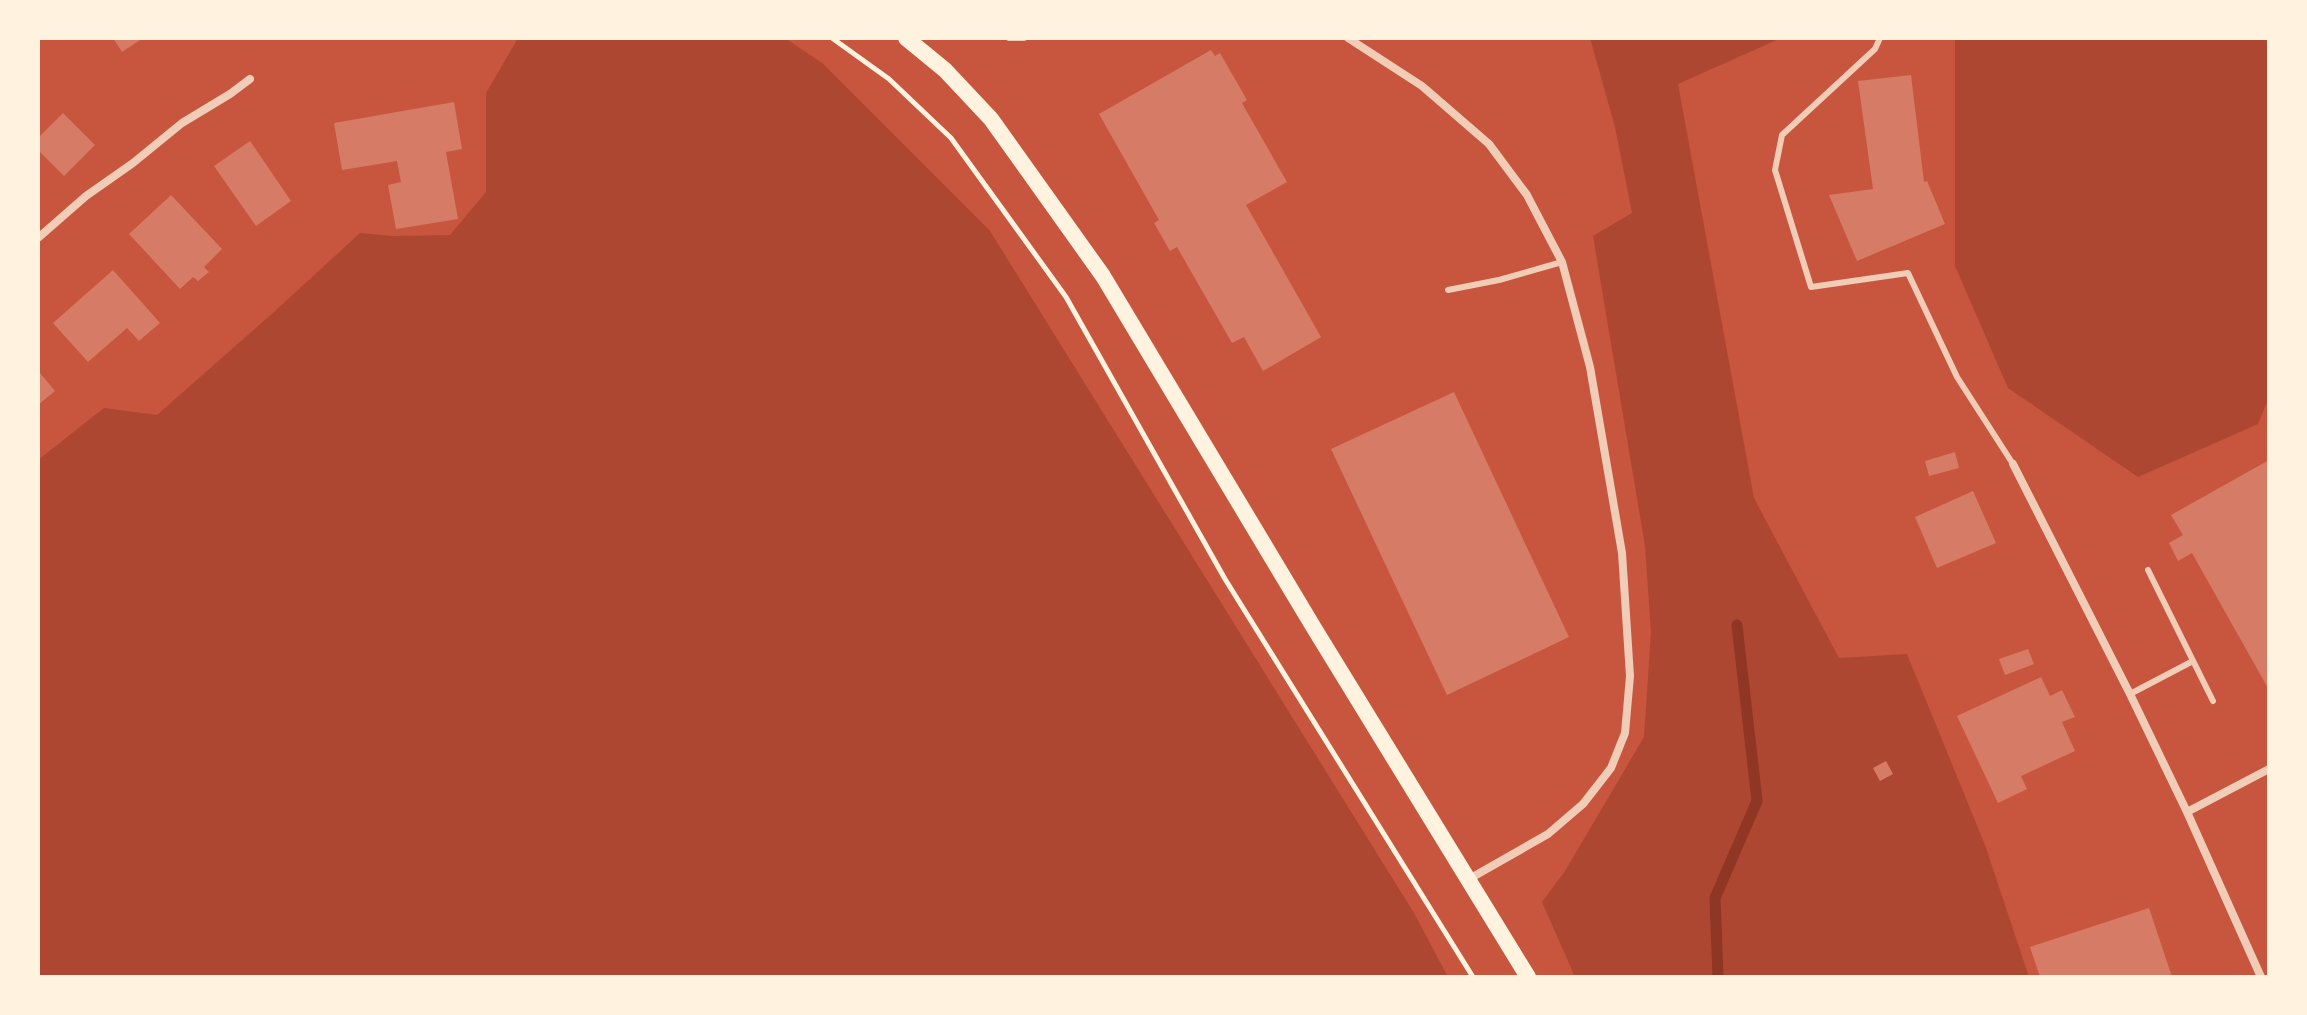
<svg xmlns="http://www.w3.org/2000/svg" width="2307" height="1015" font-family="'IBM Plex Sans',sans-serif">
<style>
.green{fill:#ae4732}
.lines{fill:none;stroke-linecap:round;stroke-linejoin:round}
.stream{stroke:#8f3625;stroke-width:11}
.building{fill:#d67c66}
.path{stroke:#fff3e0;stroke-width:5}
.service{stroke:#f1ccb7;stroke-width:6}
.minor{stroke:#f1ccb7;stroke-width:8}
.secondary{stroke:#fff3e0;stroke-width:16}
</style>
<rect width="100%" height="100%" fill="#c8553d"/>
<path class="green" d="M 518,38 L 785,38 L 822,63 L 990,231 L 1414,913 L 1448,977 L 38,977 L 38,460 L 104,408 L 157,415 L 274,312 L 360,233 L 393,236 L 450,235 L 486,192 L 486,93 Z
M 1590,38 L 1781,38 L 1678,84 L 1754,498 L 1839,658 L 1907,654 L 1985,845 L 2029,977 L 1575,977 L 1542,902 L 1565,871 L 1644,737 L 1651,632 L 1645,546 L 1593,236 L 1632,213 L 1615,127 Z
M 1955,38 L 2269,38 L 2269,397 L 2258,424 L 2138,477 L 2008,388 L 1955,266 Z"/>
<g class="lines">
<path class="stream" d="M 1718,977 L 1715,898 L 1757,801 L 1737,625"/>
</g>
<path class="building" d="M 113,38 L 143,38 L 122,52 Z
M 1211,50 L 1215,56 L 1220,53 L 1247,100 L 1242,103 L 1287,182 L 1246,205 L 1321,337 L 1263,371 L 1244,337 L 1232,343 L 1177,247 L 1170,251 L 1154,223 L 1159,220 L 1099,114 Z
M 1911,75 L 1924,182 L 1927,181 L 1945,224 L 1857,261 L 1829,195 L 1873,189 L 1858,81 Z
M 454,102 L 462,149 L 446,152 L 458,219 L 396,229 L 388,185 L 401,182 L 397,161 L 342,170 L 334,123 Z
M 63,113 L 95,145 L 64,176 L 38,150 L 38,138 Z
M 250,141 L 291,201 L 256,226 L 214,166 Z
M 171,195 L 222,249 L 204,267 L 209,272 L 198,281 L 193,277 L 180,289 L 129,234 Z
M 113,270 L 160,323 L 139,341 L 127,328 L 88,362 L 53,323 Z
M 40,373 L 55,391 L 38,405 L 38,374 Z
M 1454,392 L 1569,637 L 1447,695 L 1331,449 Z
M 1955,452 L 1959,468 L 1929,476 L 1925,461 Z
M 2269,460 L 2269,690 L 2192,553 L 2178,561 L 2169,543 L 2183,535 L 2171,515 Z
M 1973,491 L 1996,543 L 1937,568 L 1915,517 Z
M 2028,649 L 2034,664 L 2005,675 L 1999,659 Z
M 2041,677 L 2050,696 L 2062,690 L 2075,717 L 2062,722 L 2075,751 L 2021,776 L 2027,789 L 1998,803 L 1957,716 Z
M 1886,761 L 1893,774 L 1880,781 L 1873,768 Z
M 2149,908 L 2172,977 L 2040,977 L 2030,947 Z"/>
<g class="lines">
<path class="path" d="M 832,38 L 889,79 L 951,138 L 1066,297 L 1225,579 L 1473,977"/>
<path class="service" d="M 1009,38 L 1024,38
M 1880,38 L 1875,49 L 1782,135 L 1775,170 L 1811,287 L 1908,273 L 1957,377 L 2013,464
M 1448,290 L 1499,280 L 1562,262
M 2148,570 L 2213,701
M 2130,694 L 2193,661"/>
<path class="minor" d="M 1348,38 L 1422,86 L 1489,144 L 1527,195 L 1562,262 L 1590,367 L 1622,553 L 1630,676 L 1625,733 L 1611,768 L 1583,804 L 1548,834 L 1469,879
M 38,238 L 86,196 L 133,163 L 182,123 L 230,94 L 250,79
M 2013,464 L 2130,694 L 2187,812 L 2261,977
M 2187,812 L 2269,769"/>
<path class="secondary" d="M 906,38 L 945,70 L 991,119 L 1103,276 L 1314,628 L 1528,977"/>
</g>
<rect width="2307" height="1015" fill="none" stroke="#fff3e0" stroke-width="80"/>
</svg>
